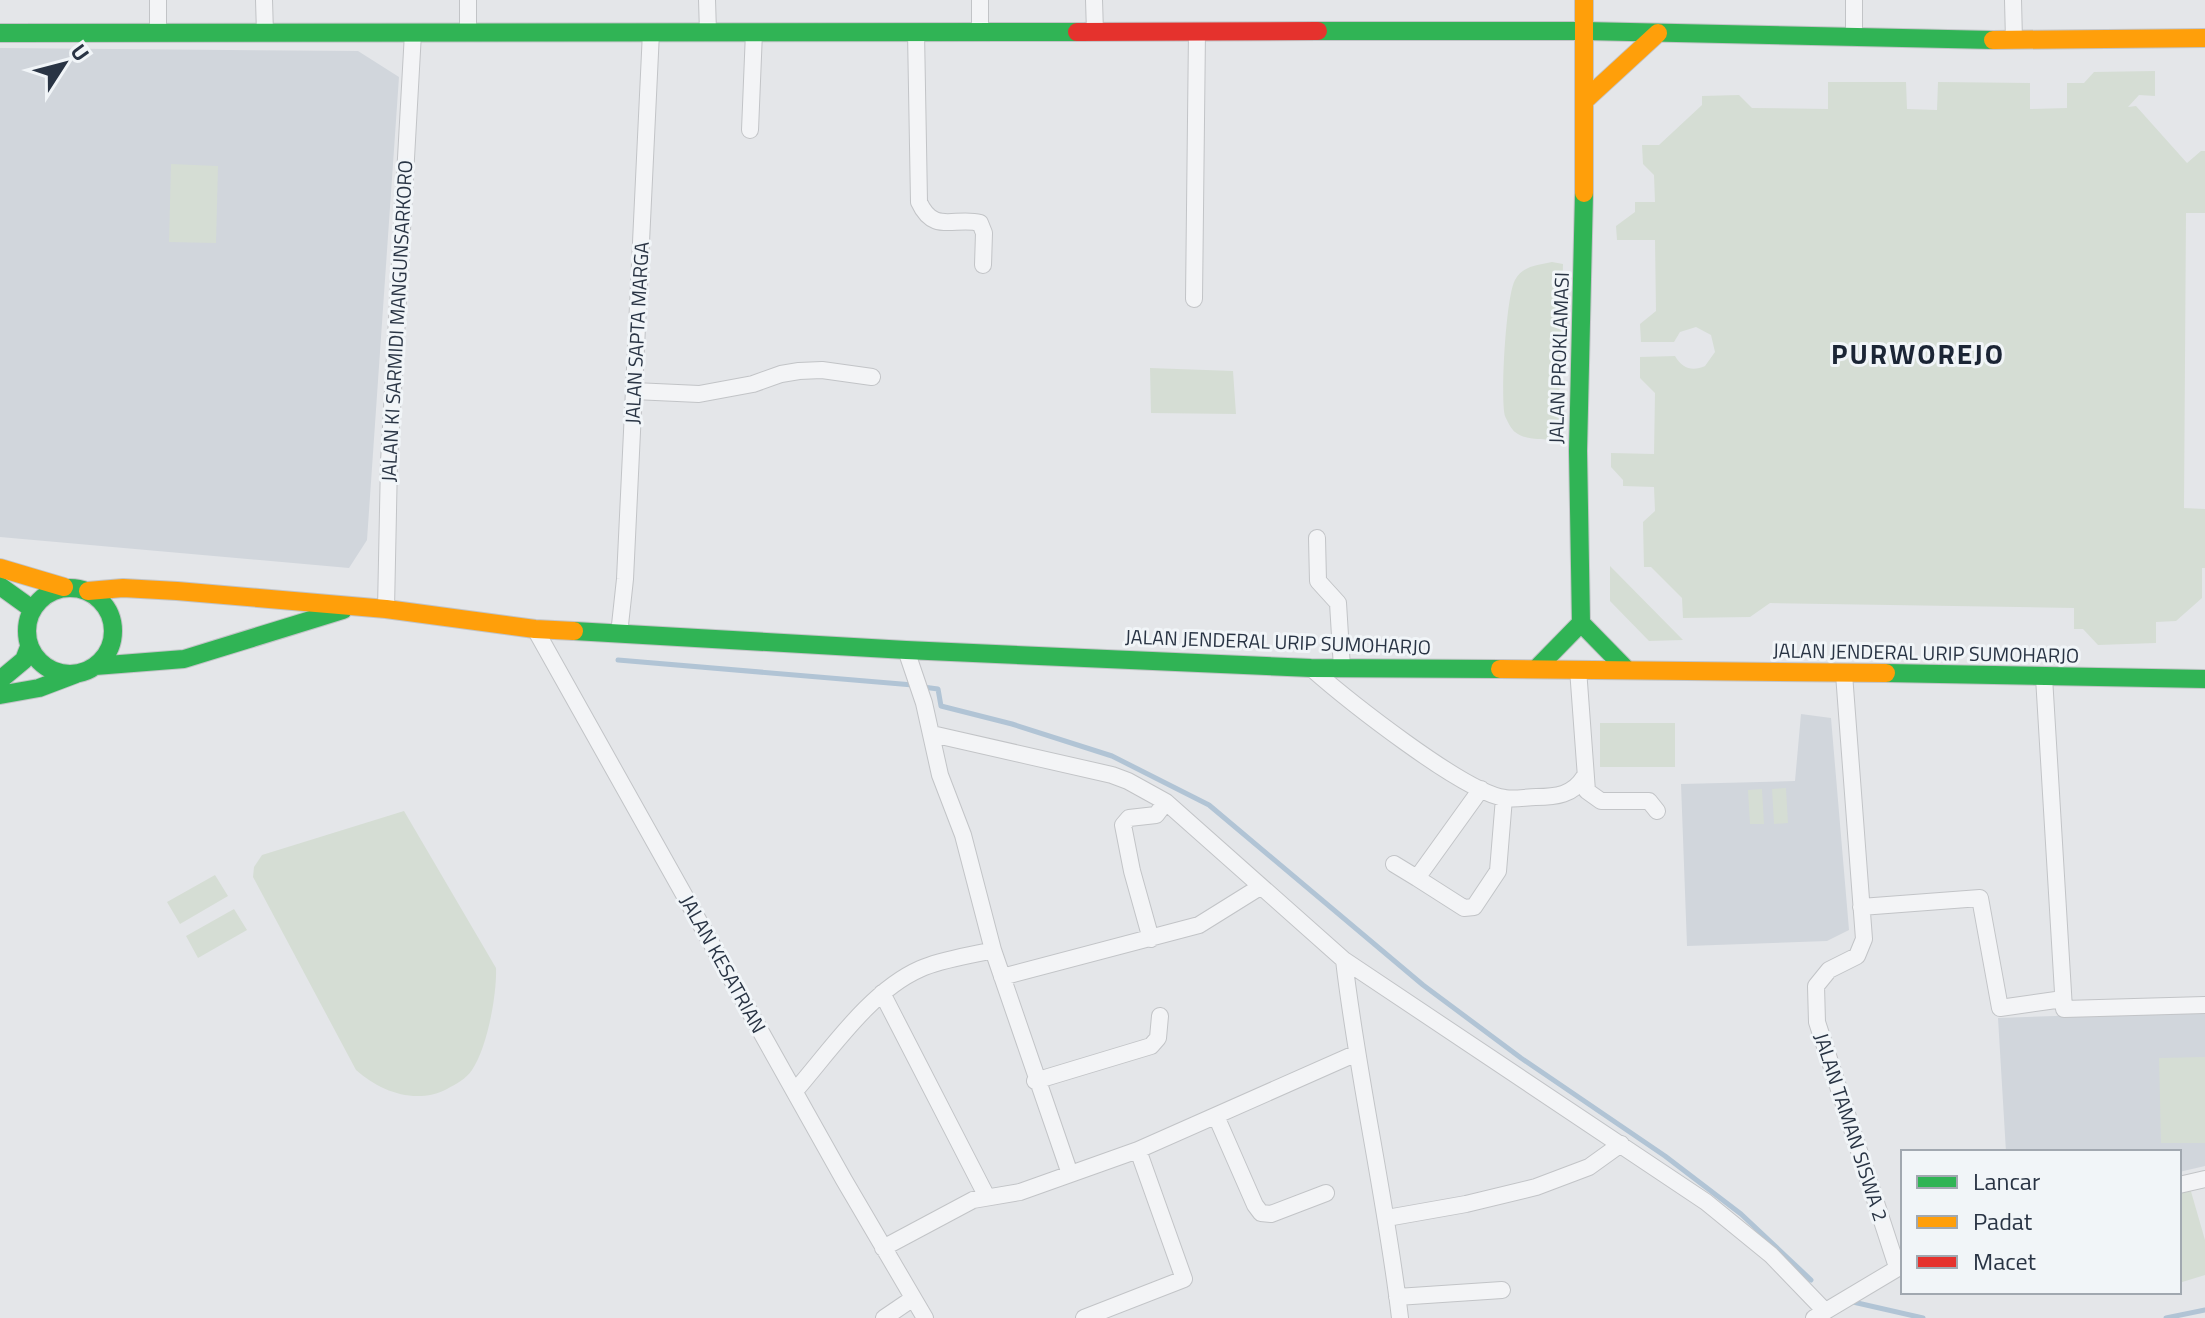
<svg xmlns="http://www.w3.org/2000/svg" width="2205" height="1318" font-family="'Titillium Web',sans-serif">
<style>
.built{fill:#d1d6dc}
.green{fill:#d5ddd4}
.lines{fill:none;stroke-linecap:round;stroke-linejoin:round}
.stream{stroke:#b1c4d5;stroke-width:5}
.street-casing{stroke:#c2c4c7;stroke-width:18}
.fast-casing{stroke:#c2c4c7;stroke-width:20}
.slow-casing{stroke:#c2c4c7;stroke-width:20}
.jam-casing{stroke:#c2c4c7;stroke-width:20}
.street{stroke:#f3f4f6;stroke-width:16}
.fast{stroke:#30b455;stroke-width:18}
.slow{stroke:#ff9f0a;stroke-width:18}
.jam{stroke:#e5322d;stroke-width:18}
.labels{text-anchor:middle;stroke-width:6;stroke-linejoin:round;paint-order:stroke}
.street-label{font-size:20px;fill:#293444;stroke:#f1f5f8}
.district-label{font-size:28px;font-weight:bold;letter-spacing:2px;fill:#1b2535;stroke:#f1f5f8}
</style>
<rect width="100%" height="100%" fill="#e4e6e9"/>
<path class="built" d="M 0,48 L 358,51 L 399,77 L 367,540 L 349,568 L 0,537 Z
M 1801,714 L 1831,718 L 1849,930 L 1827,941 L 1687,946 L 1681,784 L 1795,781 Z
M 2205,1011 L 2205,1166 L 2179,1172 L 2179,1152 L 2006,1152 L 1998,1018 Z"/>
<path class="green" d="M 2155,71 L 2155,96 L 2139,95 L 2128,107 L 2136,106 L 2187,163 L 2201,151 L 2205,151 L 2205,213 L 2186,213 L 2184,508 L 2205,509 L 2205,568 L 2202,568 L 2202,598 L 2176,621 L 2156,622 L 2156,643 L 2098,645 L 2083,629 L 2074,629 L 2074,608 L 1770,603 L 1750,617 L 1683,618 L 1682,598 L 1651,567 L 1644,567 L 1643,522 L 1655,511 L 1654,487 L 1623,486 L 1623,480 L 1611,467 L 1611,453 L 1654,454 L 1655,393 L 1640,378 L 1640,357 L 1675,356 C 1682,368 1692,372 1705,366 L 1715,352 L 1711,335 L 1696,327 L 1680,332 L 1674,342 L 1641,342 L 1640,324 L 1656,311 L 1655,240 L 1617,240 L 1616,226 L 1635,212 L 1635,202 L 1655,202 L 1654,175 L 1643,164 L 1642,145 L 1659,145 L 1702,105 L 1702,96 L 1739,95 L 1752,108 L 1828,109 L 1828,82 L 1906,82 L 1907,109 L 1937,110 L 1938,82 L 2030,83 L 2030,109 L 2067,108 L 2067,83 L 2084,83 L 2094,72 Z
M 171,164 L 218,166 L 216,243 L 169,242 Z
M 1552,262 L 1563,264 L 1558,440 C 1545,439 1526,441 1515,432 C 1512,430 1507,421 1505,416 C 1500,399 1506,295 1515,280 C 1522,266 1538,265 1552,262 Z
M 1150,368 L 1233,371 L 1236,414 L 1151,413 Z
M 1610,566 L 1683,640 L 1649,641 L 1610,601 Z
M 1600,723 L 1675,723 L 1675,767 L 1600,767 Z
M 1786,788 L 1788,823 L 1774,824 L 1772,789 Z
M 1762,789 L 1764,824 L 1750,824 L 1748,790 Z
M 404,811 L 496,968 C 497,995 487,1048 472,1070 C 466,1079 456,1084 447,1089 C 416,1105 381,1092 356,1070 L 253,877 L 254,867 L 262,855 Z
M 215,875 L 228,896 L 180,924 L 167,902 Z
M 234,909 L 247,930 L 198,958 L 186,936 Z
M 2205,1057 L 2205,1143 L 2161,1143 L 2159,1058 Z
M 2190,1188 L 2205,1240 L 2205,1275 L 2179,1283 L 2179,1190 Z"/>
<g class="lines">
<path class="stream" d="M 618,660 L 913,685
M 923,687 L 938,689 L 941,706 L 1012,724 L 1112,756 L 1209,805 L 1423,985 L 1521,1058 L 1665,1156 L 1741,1214 L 1811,1280
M 1853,1302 L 1923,1318
M 2166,1318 L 2205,1310"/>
<defs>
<path id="street" d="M 158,0 L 158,33
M 264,0 L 265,33
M 707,0 L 708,32
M 980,0 L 980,32
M 1094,0 L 1095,32
M 2013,0 L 2014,40
M 916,32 L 919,202 C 934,235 955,216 980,223 L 984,233 L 983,265
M 468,33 L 468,0
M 1854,38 L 1854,0
M 750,130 L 754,32
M 1194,299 L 1197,31
M 634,391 L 699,394 L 753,384 L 781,374 L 799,371 L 822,370 L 872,377
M 1317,538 L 1318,581 L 1338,603 L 1342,668
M 386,609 L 389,462 L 413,33
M 535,629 L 844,1180 L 925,1318
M 619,634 L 625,579 L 651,32
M 906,650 L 924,703 L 940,775 L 963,835 L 993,950 L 1070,1174
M 1311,668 C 1345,698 1464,793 1505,798 C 1515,800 1526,797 1536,797 C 1556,797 1573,795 1584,777
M 1578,669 L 1587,791 L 1601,801 L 1649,801 L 1657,811
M 1844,674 L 1864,939 L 1857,956 L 1829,970 L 1816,986 L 1817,1022 L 1897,1267
M 2044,677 L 2064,1009 L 2205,1005
M 932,734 L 1112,775 L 1128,781 L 1166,802 L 1344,960 L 1706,1202 L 1771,1255 L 1825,1311
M 1394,864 L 1417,878 L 1481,789
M 1417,878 L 1464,908 L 1474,907 L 1498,871 L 1504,798
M 1861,907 L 1980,898 L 2000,1008 L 2063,999
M 1151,939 L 1132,871 L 1123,825 L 1129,818 L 1156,815 L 1166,802
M 1344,960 C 1358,1080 1386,1198 1400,1318
M 1002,977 L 1199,925 L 1260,887
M 882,993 L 987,1197
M 1035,1081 L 1151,1046 L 1158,1038 L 1160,1016
M 795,1091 C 830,1051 870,991 920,969 C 942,959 969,956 993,950
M 1216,1116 L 1255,1205 L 1261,1213 L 1271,1214 L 1326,1193
M 1138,1150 L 1357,1053
M 2179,1185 L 2205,1179
M 1387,1218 L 1466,1204 L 1536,1187 L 1589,1167 L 1621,1144
M 883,1248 L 973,1200 L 1020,1192 L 1138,1150 L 1184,1279 L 1084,1318
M 1397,1297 L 1502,1290
M 884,1318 L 912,1299
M 1814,1318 L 1903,1265"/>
<path id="fast" d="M 1318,31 L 1584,31 L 1993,40
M 0,33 L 1077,32
M 0,586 L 32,609
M27 631a43 43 0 1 1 86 0a43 43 0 1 1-86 0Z
M 1581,623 L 1626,669
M 574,631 L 906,650 L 1311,668 L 1500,669
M 95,666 L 184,659 L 343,610
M 1536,669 L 1581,623 L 1578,451 L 1584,193
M 1886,673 L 2205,679
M 0,680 L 24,660 L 29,647
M 0,695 L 39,688 L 76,674"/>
<path id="slow" d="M 1584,0 L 1584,193
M 1993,40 L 2205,38
M 1584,101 L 1658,33
M 0,568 L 64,587
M 88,591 L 123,588 L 177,591 L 386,609 L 535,629 L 574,631
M 1500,669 L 1886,673"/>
<path id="jam" d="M 1077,32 L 1318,31"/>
</defs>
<use href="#street" class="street-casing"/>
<use href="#fast" class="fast-casing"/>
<use href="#slow" class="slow-casing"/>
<use href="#jam" class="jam-casing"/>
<use href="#street" class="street"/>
<use href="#fast" class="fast"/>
<use href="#slow" class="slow"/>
<use href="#jam" class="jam"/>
</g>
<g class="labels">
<g class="street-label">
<text transform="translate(397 321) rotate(-87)" y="7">JALAN KI SARMIDI MANGUNSARKORO</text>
<text transform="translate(637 333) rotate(-87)" y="7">JALAN SAPTA MARGA</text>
<text transform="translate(1559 358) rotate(-88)" y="7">JALAN PROKLAMASI</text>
<text transform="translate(1278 642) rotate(2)" y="7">JALAN JENDERAL URIP SUMOHARJO</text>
<text transform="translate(1926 653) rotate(1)" y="7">JALAN JENDERAL URIP SUMOHARJO</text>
<text transform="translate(723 964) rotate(61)" y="7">JALAN KESATRIAN</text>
<text transform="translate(1851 1127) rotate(72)" y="7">JALAN TAMAN SISWA 2</text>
</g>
<g class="district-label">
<text x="1918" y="364">PURWOREJO</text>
</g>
</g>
<rect x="1901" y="1150" width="280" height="144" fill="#f1f5f8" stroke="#a1a8b0" stroke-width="2"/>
<rect x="1917" y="1176" width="40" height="12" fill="#30b455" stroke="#a1a8b0" stroke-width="2"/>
<text x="1973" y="1190" font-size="24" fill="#293444">Lancar</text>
<rect x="1917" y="1216" width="40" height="12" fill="#ff9f0a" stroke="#a1a8b0" stroke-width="2"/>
<text x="1973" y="1230" font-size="24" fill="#293444">Padat</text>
<rect x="1917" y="1256" width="40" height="12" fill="#e5322d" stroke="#a1a8b0" stroke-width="2"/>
<text x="1973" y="1270" font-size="24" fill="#293444">Macet</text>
<g transform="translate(64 64) rotate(54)" stroke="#f1f5f8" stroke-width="6" paint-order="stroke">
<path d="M0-6L14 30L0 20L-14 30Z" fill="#293444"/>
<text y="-12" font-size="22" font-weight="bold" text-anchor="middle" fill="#293444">U</text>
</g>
</svg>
